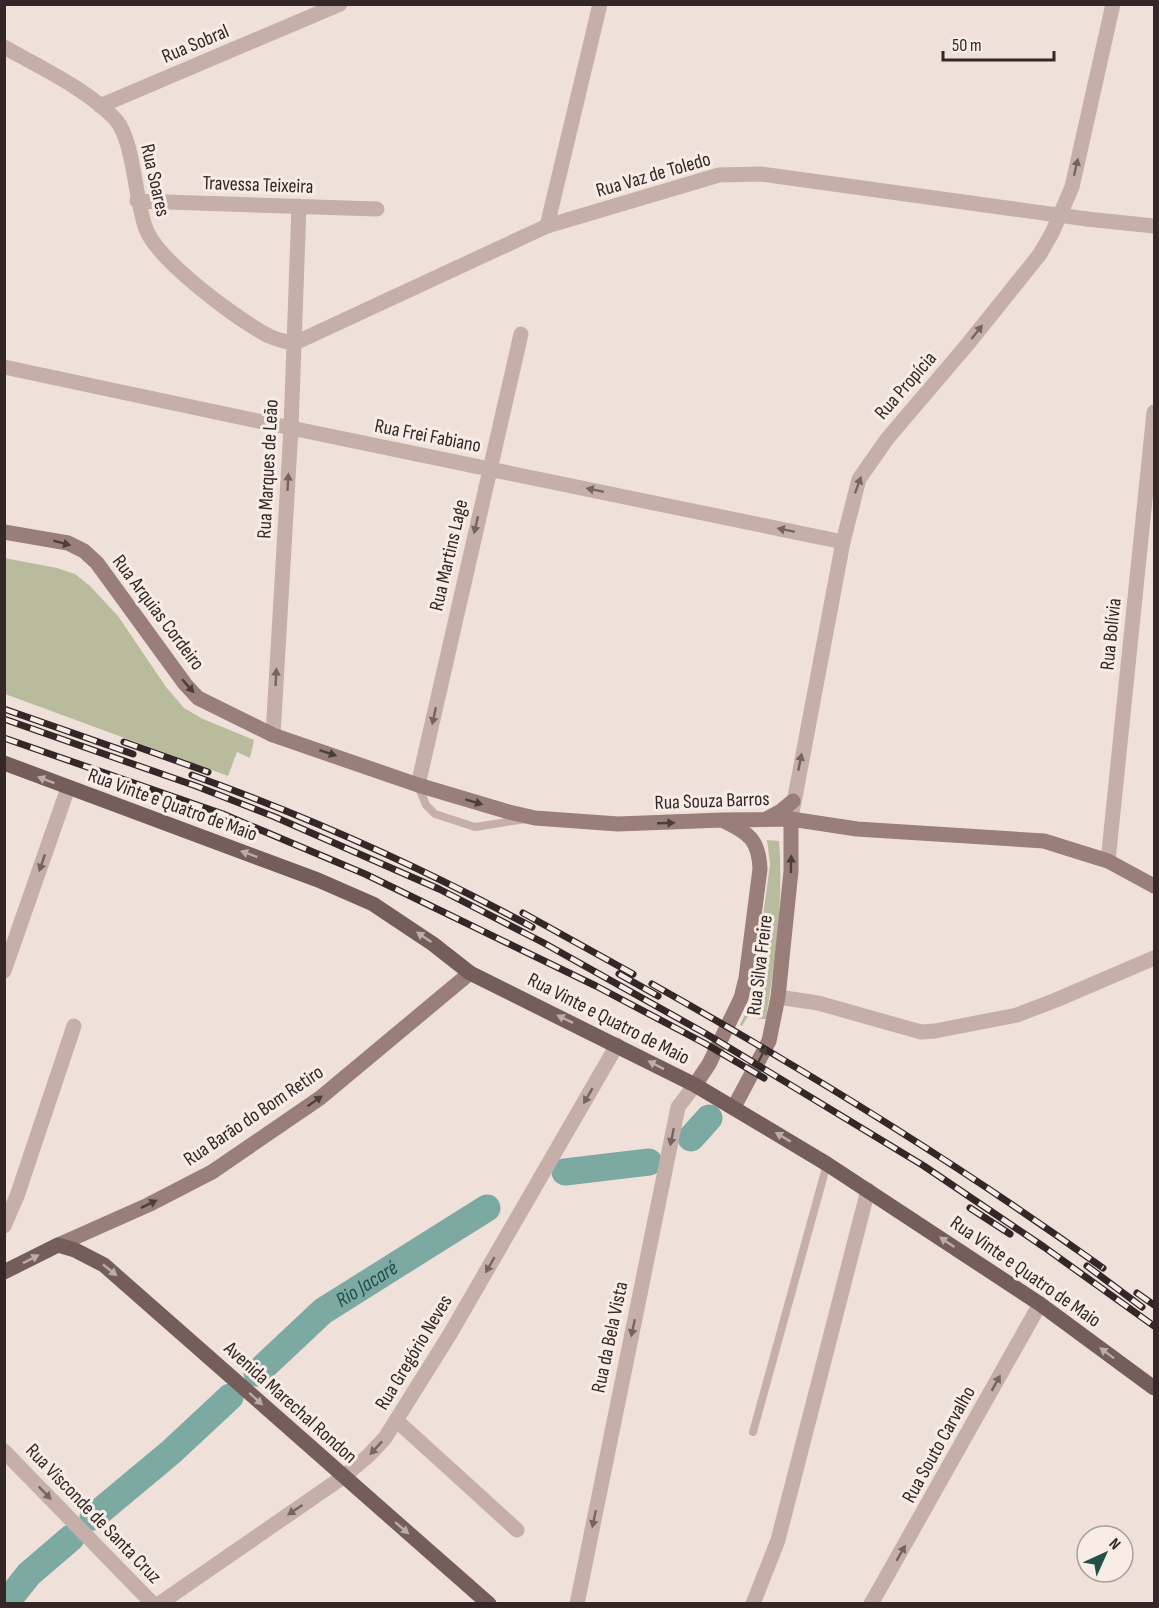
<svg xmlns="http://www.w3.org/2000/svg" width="1159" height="1608" font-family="'Sofia Sans Condensed',sans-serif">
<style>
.green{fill:#b8bc9c}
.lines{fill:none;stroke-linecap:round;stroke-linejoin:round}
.river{stroke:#7ca9a2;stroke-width:27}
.service{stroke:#c6afa8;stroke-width:8}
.minor{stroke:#c6afa8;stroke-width:15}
.tertiary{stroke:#c6afa8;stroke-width:15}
.secondary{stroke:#997e79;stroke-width:15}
.primary{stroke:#745d5a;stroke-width:15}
.rail-casing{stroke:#332827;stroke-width:7}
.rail{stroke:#f7ece6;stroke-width:4.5;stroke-dasharray:14;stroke-linecap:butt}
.minor-bridge{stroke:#c6afa8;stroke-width:15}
.oneway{fill:#756561}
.oneway2{fill:#4c3e3c}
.oneway3{fill:#bcaca7}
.labels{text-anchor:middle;stroke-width:6;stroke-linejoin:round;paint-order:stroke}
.street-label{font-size:20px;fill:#332827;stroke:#f7ece6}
.water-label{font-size:21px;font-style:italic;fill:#21504a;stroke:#f7ece6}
</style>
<rect width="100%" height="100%" fill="#efe1da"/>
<path class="green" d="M 4,558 L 57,568 L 75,574 L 90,586 L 118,616 L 166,687 L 184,708 L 203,719 L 254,740 L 250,758 L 237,752 L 228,776 L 5,694 Z
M 767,840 L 779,841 C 784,900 775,960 766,1019 L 759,1019 L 759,1014 L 751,1011 L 742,1026 L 740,1025 L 749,1006 L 757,962 L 770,864 Z"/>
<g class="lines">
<g class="river">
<path d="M 691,1138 L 709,1118"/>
<path d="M 565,1172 L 649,1162"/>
<path id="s1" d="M 257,1373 L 323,1311 L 487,1208"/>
<path d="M 93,1517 L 171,1452 L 230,1397"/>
<path d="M 5,1604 L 29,1574 L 71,1538"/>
</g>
<path class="service" d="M 418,785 L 426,805 L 435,814 L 475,827 L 526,819
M 753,1432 L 827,1164"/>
<path class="minor" d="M 4,47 C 38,66 90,91 116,120 C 134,141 135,200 146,229 C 158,261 238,320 269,336 C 278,340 286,342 295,343 L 547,226 L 719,175 L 761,174 L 1014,209
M 100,106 L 340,4
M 137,201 L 377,209
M 1087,219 L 1154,226
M 547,226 L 600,4
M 4,367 L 291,428 L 843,542
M 273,735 L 291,428 L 299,206
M 418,785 L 521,334
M 1108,861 L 1154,412
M 4,971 L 68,788
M 778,997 L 818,1003 L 921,1032 L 935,1031 L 1017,1015 L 1056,1000 L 1154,958
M 4,1226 L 17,1196 L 74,1026
M 396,1420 L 517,1530
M 4,1451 L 153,1604
M 159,1604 L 343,1477 L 368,1456 L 385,1438 L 450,1334 L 617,1045
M 577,1604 L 678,1107 L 695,1085
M 753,1604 L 778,1540 L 868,1190
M 871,1604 L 1040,1304"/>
<path class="tertiary" d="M 792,813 L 843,542 L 859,479 L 887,439 L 967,345 L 1040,254 L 1052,233 L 1072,187 L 1113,4"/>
<path class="secondary" d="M 4,532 L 68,543 L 84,551 L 97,563 L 185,684 L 198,698 L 273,735 L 418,785 L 509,812 L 535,818 L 618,824 L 722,820 L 791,819 L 857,829 L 1044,841 L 1108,861 L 1154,886
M 768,818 L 781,811 L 793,801
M 695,1085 L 709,1064 L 741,998 L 746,978 L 760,869 C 759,840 749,833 724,821
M 734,1107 L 769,1041 L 778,997 L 791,871 L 791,819
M 58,1245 L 148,1205 L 212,1172 L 320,1098 L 470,973"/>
<path class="primary" d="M 4,763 L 318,880 L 373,904 L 433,944 L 470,973 L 695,1085 L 827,1164 L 1040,1304 L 1154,1388
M 4,1272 L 58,1245 L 75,1250 L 104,1265 L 489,1604"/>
<defs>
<path id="rail" d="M 4,709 L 133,754
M 4,719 L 196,786 L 275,817 L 439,889 L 542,942 L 708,1035 L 924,1166 L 1044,1247 L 1154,1326
M 4,738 L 223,814 L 365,874 L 596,986 L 704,1043 L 764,1078
M 124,742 L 208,772
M 192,775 C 309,817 423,868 532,927
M 523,913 L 633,974
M 619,974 L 658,996
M 652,984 C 807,1071 958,1164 1103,1268
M 970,1208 L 1010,1234
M 1087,1266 L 1142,1307
M 1137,1293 L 1154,1305"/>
</defs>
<use href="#rail" class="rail-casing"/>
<use href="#rail" class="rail"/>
<path class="minor-bridge" d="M 1014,209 L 1087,219"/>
</g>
<defs><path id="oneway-solid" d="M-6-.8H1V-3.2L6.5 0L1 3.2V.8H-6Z" transform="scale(1.5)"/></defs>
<g class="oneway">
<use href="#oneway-solid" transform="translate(1076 167) rotate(-77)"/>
<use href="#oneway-solid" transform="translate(977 332) rotate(-52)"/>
<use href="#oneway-solid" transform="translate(288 482) rotate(-87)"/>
<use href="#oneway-solid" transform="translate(858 485) rotate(-70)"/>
<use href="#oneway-solid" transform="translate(595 490) rotate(-168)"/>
<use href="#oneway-solid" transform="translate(476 525) rotate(103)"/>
<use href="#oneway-solid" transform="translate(786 530) rotate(-168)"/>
<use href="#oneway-solid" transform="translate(276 677) rotate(-87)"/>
<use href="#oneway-solid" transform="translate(434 716) rotate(102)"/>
<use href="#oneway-solid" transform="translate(800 762) rotate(-79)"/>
<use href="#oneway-solid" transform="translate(42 863) rotate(109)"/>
<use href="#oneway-solid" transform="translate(588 1096) rotate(120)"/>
<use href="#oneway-solid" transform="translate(672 1137) rotate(102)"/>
<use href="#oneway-solid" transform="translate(490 1265) rotate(120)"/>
<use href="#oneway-solid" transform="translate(633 1328) rotate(102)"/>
<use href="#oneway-solid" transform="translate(996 1383) rotate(-61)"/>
<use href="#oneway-solid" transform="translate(376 1448) rotate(133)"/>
<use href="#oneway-solid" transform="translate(45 1493) rotate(46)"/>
<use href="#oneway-solid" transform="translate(295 1510) rotate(146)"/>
<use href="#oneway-solid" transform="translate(594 1519) rotate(102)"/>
<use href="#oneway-solid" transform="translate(901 1553) rotate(-60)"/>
</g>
<g class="oneway2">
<use href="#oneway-solid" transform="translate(62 543) rotate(15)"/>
<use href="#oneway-solid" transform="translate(188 686) rotate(49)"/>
<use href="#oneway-solid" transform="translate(328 753) rotate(18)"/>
<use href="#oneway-solid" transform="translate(474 802) rotate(17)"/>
<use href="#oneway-solid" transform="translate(666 823) rotate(-2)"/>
<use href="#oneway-solid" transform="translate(791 864) rotate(-89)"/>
<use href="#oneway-solid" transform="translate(762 1055) rotate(-62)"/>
<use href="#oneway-solid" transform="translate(315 1101) rotate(-35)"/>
<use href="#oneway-solid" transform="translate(149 1204) rotate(-26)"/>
</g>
<g class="oneway3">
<use href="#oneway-solid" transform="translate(46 780) rotate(-159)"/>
<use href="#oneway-solid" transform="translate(249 854) rotate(-160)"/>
<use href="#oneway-solid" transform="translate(424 937) rotate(-146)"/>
<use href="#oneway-solid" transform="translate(565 1019) rotate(-154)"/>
<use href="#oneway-solid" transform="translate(656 1065) rotate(-153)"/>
<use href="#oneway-solid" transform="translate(783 1137) rotate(-149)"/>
<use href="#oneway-solid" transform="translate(947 1242) rotate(-146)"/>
<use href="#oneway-solid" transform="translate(31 1259) rotate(-27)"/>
<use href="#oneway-solid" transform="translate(110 1270) rotate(39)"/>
<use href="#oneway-solid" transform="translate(1107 1353) rotate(-143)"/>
<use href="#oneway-solid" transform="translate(256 1399) rotate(42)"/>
<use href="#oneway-solid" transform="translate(402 1528) rotate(41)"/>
</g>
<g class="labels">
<g class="street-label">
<text transform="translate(195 43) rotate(-23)" y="7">Rua Sobral</text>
<text transform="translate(653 174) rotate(-16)" y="7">Rua Vaz de Toledo</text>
<text transform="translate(156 180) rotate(77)" y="7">Rua Soares</text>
<text transform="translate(258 184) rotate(2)" y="7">Travessa Teixeira</text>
<text transform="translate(905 385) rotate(-49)" y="7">Rua Propícia</text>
<text transform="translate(428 435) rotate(11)" y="7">Rua Frei Fabiano</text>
<text transform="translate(267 469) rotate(-87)" y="7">Rua Marques de Leão</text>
<text transform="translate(448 555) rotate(-77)" y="7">Rua Martins Lage</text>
<text transform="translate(159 612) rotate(53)" y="7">Rua Arquias Cordeiro</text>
<text transform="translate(1110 634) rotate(-84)" y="7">Rua Bolívia</text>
<text transform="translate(712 800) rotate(-2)" y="7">Rua Souza Barros</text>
<text transform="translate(173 804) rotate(20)" y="7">Rua Vinte e Quatro de Maio</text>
<text transform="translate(759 965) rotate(-83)" y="7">Rua Silva Freire</text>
<text transform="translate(609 1018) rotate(27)" y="7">Rua Vinte e Quatro de Maio</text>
<text transform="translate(253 1115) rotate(-34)" y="7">Rua Barão do Bom Retiro</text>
<text transform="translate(1026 1271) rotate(35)" y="7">Rua Vinte e Quatro de Maio</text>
<text transform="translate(609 1337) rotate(-78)" y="7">Rua da Bela Vista</text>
<text transform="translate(413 1352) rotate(-59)" y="7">Rua Gregório Neves</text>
<text transform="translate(291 1402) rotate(42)" y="7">Avenida Marechal Rondon</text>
<text transform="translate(938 1444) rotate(-61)" y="7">Rua Souto Carvalho</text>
<text transform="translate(94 1513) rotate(46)" y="7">Rua Visconde de Santa Cruz</text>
</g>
<g class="water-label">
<text dy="7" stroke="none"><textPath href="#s1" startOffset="142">Rio Jacaré</textPath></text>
</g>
</g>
<rect width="1159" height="1608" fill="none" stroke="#332827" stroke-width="12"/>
<g transform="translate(1105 1554) rotate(45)"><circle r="28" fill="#f7ece6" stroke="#a99e9a" stroke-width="1.5"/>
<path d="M0-4.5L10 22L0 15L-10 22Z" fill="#21504a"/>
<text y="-9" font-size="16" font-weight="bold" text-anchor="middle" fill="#332827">N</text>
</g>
<path d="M943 51v9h111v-9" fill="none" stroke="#332827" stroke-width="3"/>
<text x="952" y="51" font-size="18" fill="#332827" stroke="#f7ece6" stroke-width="4.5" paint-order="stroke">50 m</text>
</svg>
